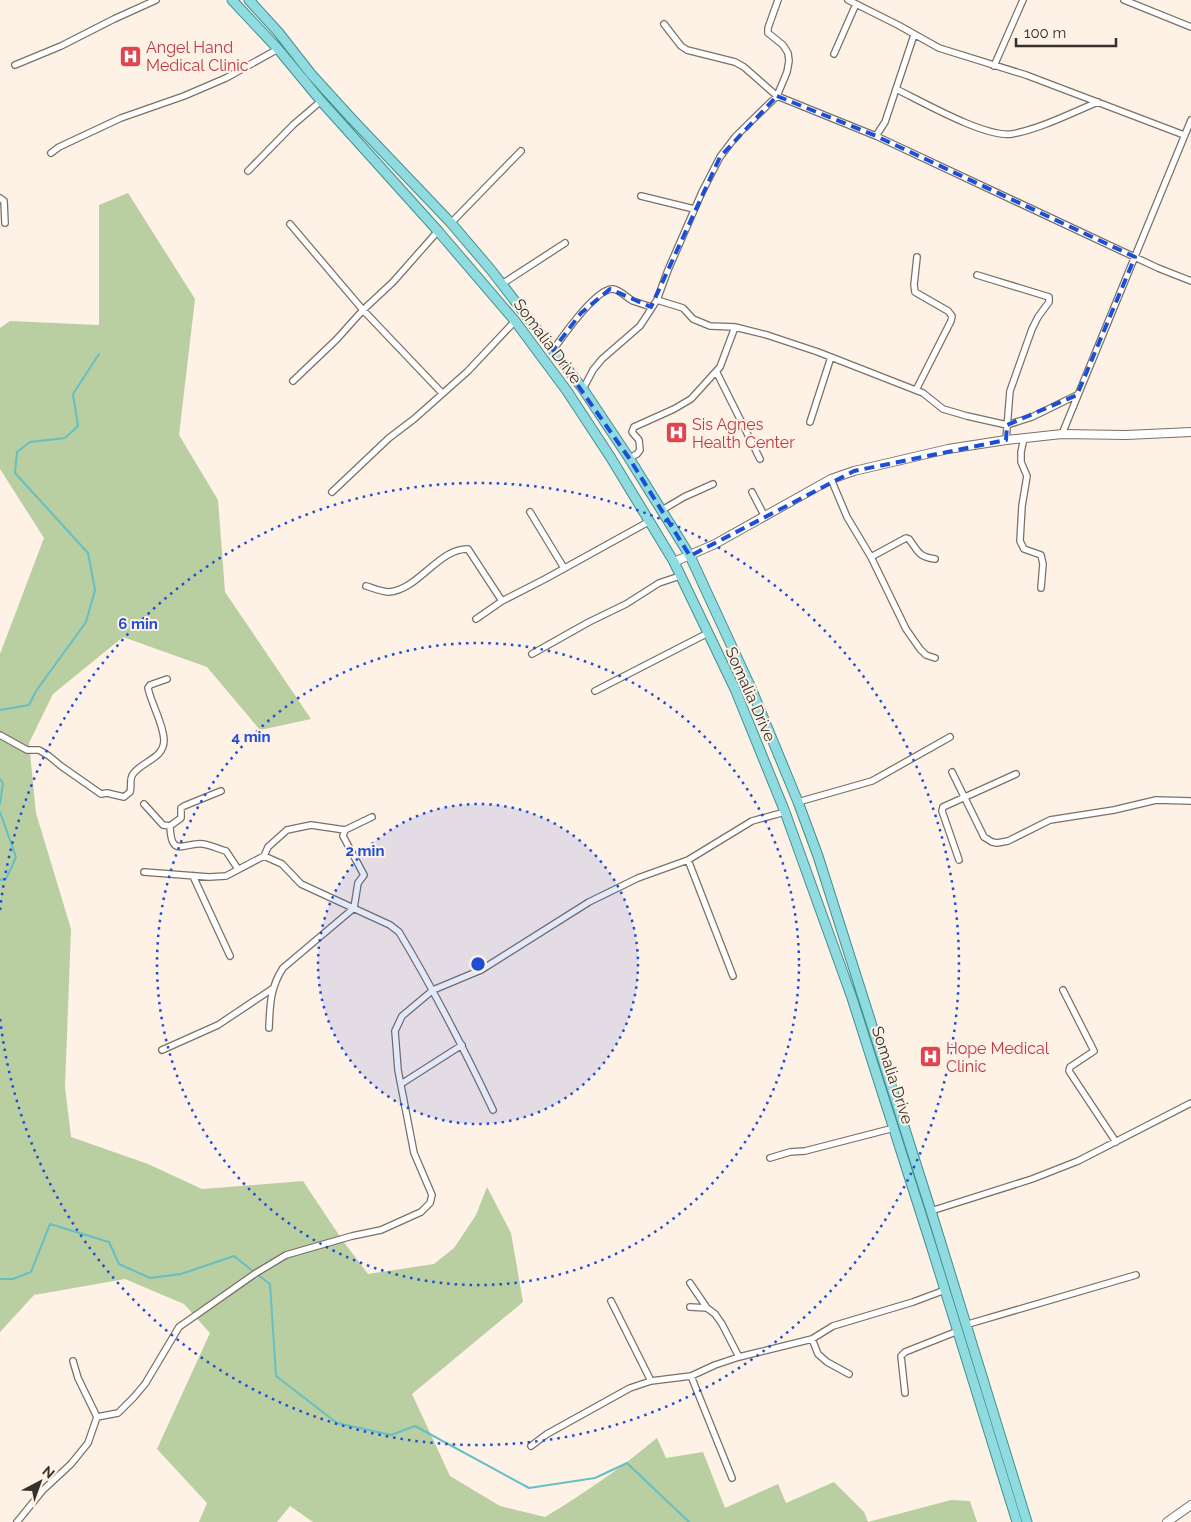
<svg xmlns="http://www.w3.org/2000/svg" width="1191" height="1522" font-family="Raleway,sans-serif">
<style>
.green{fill:#b9cea1}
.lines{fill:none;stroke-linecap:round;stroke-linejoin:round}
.stream{stroke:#65bfc4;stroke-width:2}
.street-casing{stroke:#7b7066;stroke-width:8}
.secondary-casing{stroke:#7b7066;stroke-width:10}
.primary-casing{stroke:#409092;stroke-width:11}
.street{stroke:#fff;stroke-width:5.5}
.secondary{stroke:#fff;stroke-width:8}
.primary{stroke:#90dbdf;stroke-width:9}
.marked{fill:none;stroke:#1d4ed8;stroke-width:4;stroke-dasharray:10 6;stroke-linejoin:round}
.ring{fill:none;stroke:#1d4ed8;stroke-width:2.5;stroke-dasharray:2.5 5}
.labels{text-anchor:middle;stroke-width:4;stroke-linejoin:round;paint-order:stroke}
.health-label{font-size:16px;fill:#be3a42;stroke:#fef1e6;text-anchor:start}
.street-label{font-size:16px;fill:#36312d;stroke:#fef1e6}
.centre{fill:#1d4ed8;stroke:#fef1e6;stroke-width:2.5}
.ring-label{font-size:15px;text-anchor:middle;font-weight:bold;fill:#1d4ed8;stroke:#fef1e6;stroke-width:4;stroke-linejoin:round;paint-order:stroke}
</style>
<rect width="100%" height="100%" fill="#fef1e6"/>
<path class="green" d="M 128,193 L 195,299 L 179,435 L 218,500 L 225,592 L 311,719 L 260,730 L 207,667 L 123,637 L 53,694 L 29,743 L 36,813 L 71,929 L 65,1087 L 71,1137 L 148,1164 L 202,1189 L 303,1181 L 343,1241 L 368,1274 L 434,1264 L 454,1248 L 476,1215 L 487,1187 L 511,1233 L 523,1302 L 412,1394 L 450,1476 L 500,1506 L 545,1517 C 585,1493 621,1468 657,1438 L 666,1458 L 703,1452 L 725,1508 L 778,1484 L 786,1503 L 834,1482 L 864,1512 L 868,1522 L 951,1500 L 970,1501 L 977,1522 L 313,1522 L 290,1506 L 277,1522 L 199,1522 L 207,1503 L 157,1449 L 210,1333 L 184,1304 L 125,1279 L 34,1295 L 0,1332 L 0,654 L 44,538 L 0,469 L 0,328 L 10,321 L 99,325 L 99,205 Z"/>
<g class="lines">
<path class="stream" d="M 0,710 L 29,705 L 36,691 L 86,622 L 95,590 L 88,553 L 15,473 L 17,452 L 30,442 L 65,438 L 78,426 L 73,394 L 99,354
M 0,779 L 3,783 L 0,804
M 0,812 L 16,857 L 6,879 L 0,880
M 258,1275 L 270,1284 L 276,1376 L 337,1423 L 391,1435 L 415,1426 L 529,1488 L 595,1478 L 627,1463 L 689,1522
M 0,1279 L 13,1279 L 31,1272 L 50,1224 L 109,1242 L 119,1264 L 150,1278 L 181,1274 L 234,1256 L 254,1272"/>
<defs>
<path id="street" d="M 848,0 L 898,25 L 939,48 L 1026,75 L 1184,135
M 1124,0 L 1191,27
M 664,24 L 681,46 L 687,50 L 735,62 L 744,67 L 777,96 L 876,136 L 1158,268 L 1191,281
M 834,54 L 856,4
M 15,65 L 61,46 L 114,19 L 156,0
M 994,66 L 1023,0
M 896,89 C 921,101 985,138 1012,134 C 1040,129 1071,113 1098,102
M 876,136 L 885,122 L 914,35
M 51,153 L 59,147 L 121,118 L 184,96 L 226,78 L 278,49
M 248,171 L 293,125 L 321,101
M 641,196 L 694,209
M 0,198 L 4,201 L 5,223
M 451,223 L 521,151
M 290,224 L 363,310 L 442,393
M 977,275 L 1049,297 L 1049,302 L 1038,317 L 1032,329 L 1010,391 L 1006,440
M 502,284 L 565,243
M 657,300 L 683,308 L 693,319 L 710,326 L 735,327 L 767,335 L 818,352 L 923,393 L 943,409 L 967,416 L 1007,425 L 1032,417 L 1077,395
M 553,350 C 563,336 596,288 613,289 C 620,290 626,297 633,301 C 639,303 645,305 651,307
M 717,373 L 760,459
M 293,381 L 336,340 L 363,310 L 393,282 L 438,231
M 583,389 L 593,370 L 602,359 L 640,326 L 657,300 L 668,270 L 702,192 L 720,157 L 736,136 L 777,96 L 787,72 L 789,61 L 788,53 L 783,45 L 768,33 L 768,28 L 778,0
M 916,390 L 951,321 L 952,316 L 948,311 L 915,292 L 914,285 L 917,257
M 810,422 L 831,357
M 1062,434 L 1191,120
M 1024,438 L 1021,452 L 1021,462 L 1027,476 L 1022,506 L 1020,541 L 1024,549 L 1041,555 L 1043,564 L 1041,588
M 629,458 L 637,454 L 640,450 L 639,440 L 632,432 L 634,427 L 674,409 L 691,399 L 720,367 L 735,327
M 831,479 L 847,517 L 871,557 L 906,629 L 920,649 L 926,655 L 935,658
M 332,492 L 389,438 L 414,419 L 468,371 L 515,321
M 752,492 L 765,517
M 662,510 L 684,497 L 713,484
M 530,512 L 564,568
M 871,557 L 906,538 L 909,539 C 918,551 918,557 935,559
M 366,586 C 373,588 382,592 389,592 C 418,590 439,548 468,549 L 502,601
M 476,619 L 502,601 L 545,579 L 650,521
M 532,654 L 589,622 L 626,604 L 659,583 L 680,576
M 595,691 L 708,633
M 0,735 L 27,750 L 39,750 L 49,756 L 61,766 L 101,794 L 107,793 L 124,797 L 130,792 C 132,786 129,779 133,774 C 142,761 164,759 164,740 C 163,722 152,706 148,688 L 150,685 L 167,679
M 952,772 L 984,837 L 992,842 L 997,843 L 1008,841 L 1050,820 L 1114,810 L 1156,800 L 1191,801
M 798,802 L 872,781 L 950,737
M 144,804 L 163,825 L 170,826 L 181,818 L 181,808 L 184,806 L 221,791
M 170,826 C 171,859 184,842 203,844 C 210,845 219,849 226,851 L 238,869
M 264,856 L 282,864 L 301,884 L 390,925 L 399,932 C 434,990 464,1049 493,1110
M 688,860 L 733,976
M 959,860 L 942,811 L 943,807 L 1016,774
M 144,872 L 209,877 L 226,876 L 264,856 L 268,847 L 287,830 L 311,825 L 345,830
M 193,876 L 230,956
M 1063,990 L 1094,1051 L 1070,1067 L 1069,1071 L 1116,1142
M 269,1028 C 270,1005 270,988 283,968 L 354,908 L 358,883 L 364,875 L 343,836 L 345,830 L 372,817
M 162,1050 L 218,1025 L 272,989
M 401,1084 L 462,1045
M 770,1158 L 790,1152 L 805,1151 L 894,1128
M 931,1211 L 1032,1179 L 1078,1161 L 1191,1103
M 690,1283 L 707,1308 L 715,1314 L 722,1324 L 739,1357
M 611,1301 L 651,1381
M 690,1307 L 707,1308
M 965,1325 L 1136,1275
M 812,1339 L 818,1354 L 827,1362 L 849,1374
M 691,1376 L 732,1478
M 905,1393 L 901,1356 L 905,1352 L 958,1331
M 97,1417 L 118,1413 L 134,1397 L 145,1384 L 179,1327 L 256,1273 L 286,1255 L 352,1236 L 381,1230 L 421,1212 L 430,1203 L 432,1195 L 414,1153 L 398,1070 L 395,1031 L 402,1016 L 433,990 L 481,970 L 589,902 L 638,878 L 688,860 L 752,821 L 785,812
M 531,1446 L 547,1434 L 630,1388 L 651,1381 L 691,1376 L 715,1365 L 739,1357 L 812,1339 L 833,1326 L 913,1302 L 945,1290
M 17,1522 L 43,1490 L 71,1464 L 88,1443 L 97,1417 L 78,1378 L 73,1361"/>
<path id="secondary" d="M 674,562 L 715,544 L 831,479 L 854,471 L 948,449 L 1006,440 L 1062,434 L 1126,435 L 1191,432
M 1167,1522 L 1191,1505"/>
<path id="primary" d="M 232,0 L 278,49 L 321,101 L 438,231 L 515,321 L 567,391 L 611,458 L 674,562 L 735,689 L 785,812 L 852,998 L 931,1245 L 1017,1522
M 249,0 L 279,33 L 311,74 L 351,118 L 451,223 L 491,270 L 583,389 L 629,458 L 690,556 L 751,688 L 798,802 L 818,856 L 931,1211 L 1027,1522"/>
</defs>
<use href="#street" class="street-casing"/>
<use href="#secondary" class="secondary-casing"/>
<use href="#primary" class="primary-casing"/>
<use href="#street" class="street"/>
<use href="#secondary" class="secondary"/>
<use href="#primary" class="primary"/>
</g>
<path class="marked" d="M 777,96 L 876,136 L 1135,257 L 1077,395 L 1007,425 L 1006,440 L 854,471 L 690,556 L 629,458 L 553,350 L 581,313 L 610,289 L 651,307 L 720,157 Z"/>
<circle cx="478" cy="964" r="160" fill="#1d4ed8" fill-opacity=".12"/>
<g class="ring">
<circle cx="478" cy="964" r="160"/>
<circle cx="478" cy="964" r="321"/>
<path d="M0 910A481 481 0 1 1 0 1018"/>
</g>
<defs>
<symbol id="hospital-square" viewBox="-11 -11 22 22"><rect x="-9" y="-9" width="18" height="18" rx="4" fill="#e0444e" stroke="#fef1e6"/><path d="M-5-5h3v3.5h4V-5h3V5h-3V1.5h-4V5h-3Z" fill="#fff"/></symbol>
</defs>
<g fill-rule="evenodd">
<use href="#hospital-square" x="118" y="44" width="25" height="25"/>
<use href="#hospital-square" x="664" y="420" width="25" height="25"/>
<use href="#hospital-square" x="918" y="1044" width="25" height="25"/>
</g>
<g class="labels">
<g class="health-label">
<text x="146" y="53">Angel Hand<tspan x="146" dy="18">Medical Clinic</tspan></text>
<text x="692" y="430">Sis Agnes<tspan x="692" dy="18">Health Center</tspan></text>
<text x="946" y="1054">Hope Medical<tspan x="946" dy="18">Clinic</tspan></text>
</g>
<g class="street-label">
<text transform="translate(548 341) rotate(53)" y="6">Somalia Drive</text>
<text transform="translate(751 694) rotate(66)" y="6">Somalia Drive</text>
<text transform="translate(893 1075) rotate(72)" y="6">Somalia Drive</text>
</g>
</g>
<circle cx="478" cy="964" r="8" class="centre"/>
<g class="ring-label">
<text x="138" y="629">6 min</text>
<text x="251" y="742">4 min</text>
<text x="365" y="856">2 min</text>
</g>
<g transform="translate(40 1482) rotate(41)" stroke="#fef1e6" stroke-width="4" paint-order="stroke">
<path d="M0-4L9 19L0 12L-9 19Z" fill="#36312d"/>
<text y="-8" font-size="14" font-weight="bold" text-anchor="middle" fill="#36312d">N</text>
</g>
<path d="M1016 38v8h100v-8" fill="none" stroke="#36312d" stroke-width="2.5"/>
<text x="1024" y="38" font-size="15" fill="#36312d" stroke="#fef1e6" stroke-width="4" paint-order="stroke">100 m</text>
</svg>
